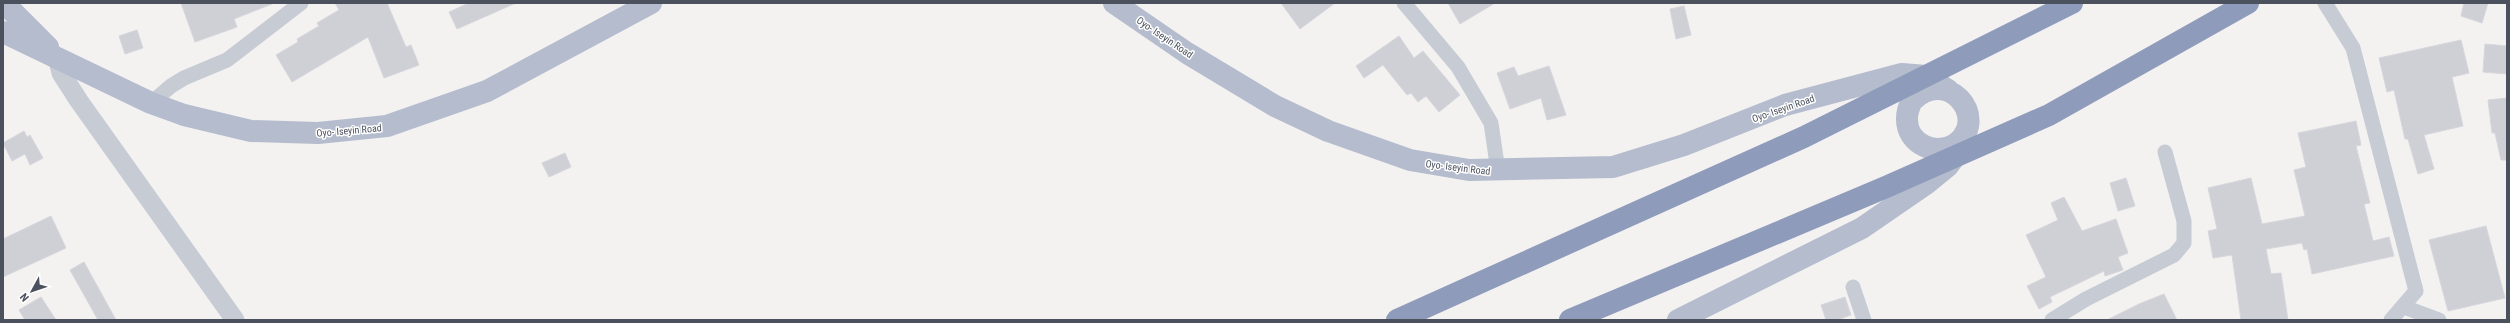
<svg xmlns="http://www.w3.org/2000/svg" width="2510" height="323" font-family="'Roboto Condensed',sans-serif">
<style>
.building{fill:#cfd0d5;stroke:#d6d6dc}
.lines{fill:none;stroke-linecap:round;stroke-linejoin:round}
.minor{stroke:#c6cbd4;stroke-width:15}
.tertiary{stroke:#c6cbd4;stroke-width:19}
.primary{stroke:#b4bccd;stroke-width:22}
.motorway{stroke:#8e9bba;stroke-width:22}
.labels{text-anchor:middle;stroke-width:3;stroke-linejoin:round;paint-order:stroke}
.street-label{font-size:10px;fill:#4b515d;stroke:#fff}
</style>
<rect width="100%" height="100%" fill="#f3f2f1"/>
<path class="building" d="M 181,3 L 272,3 L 272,4 L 234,19 L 237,27 L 195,42 Z
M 335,3 L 387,3 L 406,47 L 411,45 L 419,65 L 384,78 L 368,37 L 292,82 L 276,55 L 298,42 L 297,39 L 319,26 L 317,23 L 339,10 Z
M 469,3 L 516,3 L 457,29 L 449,12 Z
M 1281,3 L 1335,3 L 1300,29 Z
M 1448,3 L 1495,3 L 1460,24 Z
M 2464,3 L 2488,3 L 2482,23 L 2461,16 Z
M 1684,6 L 1691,35 L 1676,39 L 1670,9 Z
M 137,30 L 143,48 L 125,54 L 119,36 Z
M 1399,36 L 1414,58 L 1423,51 L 1460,95 L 1439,112 L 1426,96 L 1418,102 L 1411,93 L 1407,95 L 1383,65 L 1364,78 L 1356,66 Z
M 2461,40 L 2469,73 L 2452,77 L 2463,126 L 2424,135 L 2434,169 L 2418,174 L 2408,139 L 2405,139 L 2394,90 L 2387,92 L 2379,58 Z
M 2485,44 L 2507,46 L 2507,74 L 2483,72 Z
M 1549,66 L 1566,115 L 1547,120 L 1541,98 L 1510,109 L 1497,73 L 1514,67 L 1518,76 Z
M 2507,98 L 2507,160 L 2501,160 L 2495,133 L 2492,133 L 2488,100 Z
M 2356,121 L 2361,145 L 2356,146 L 2370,203 L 2364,204 L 2373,241 L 2389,237 L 2394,256 L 2312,274 L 2307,249 L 2304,250 L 2302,243 L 2266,249 L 2271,274 L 2281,273 L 2288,320 L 2241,320 L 2232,255 L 2213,258 L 2208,231 L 2217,229 L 2208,188 L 2251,178 L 2262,224 L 2305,216 L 2294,170 L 2306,167 L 2298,133 Z
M 24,131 L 27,137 L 30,135 L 43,158 L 30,165 L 25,154 L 12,161 L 3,143 Z
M 565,153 L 571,167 L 549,177 L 542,163 Z
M 2126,178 L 2135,206 L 2118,211 L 2110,183 Z
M 2064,197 L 2082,231 L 2116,219 L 2128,253 L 2118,257 L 2123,270 L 2105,276 L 2104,271 L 2050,297 L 2052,302 L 2039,309 L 2027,286 L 2046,277 L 2026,235 L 2058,220 L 2051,203 Z
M 51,216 L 66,248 L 3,277 L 3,239 Z
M 2486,226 L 2505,298 L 2448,311 L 2429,240 Z
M 84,262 L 116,320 L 98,320 L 70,270 Z
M 2164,294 L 2177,320 L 2107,320 L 2139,304 Z
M 41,297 L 56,320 L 25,320 L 19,310 Z
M 1845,297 L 1851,315 L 1837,320 L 1826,320 L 1821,305 Z"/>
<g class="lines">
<path class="minor" d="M 1404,3 L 1458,67 L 1491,123 L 1498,171
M 2325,3 L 2353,48 L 2416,291 L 2391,320
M 151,103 L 171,86 L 184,78 L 227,60 L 301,3
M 1853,287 L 1864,320
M 2404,307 L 2439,320
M 2052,320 L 2086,299 L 2174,255 L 2184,243 L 2184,221 L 2165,152"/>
<path class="tertiary" d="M 57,57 L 61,73 L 79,101 L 235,320"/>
<path class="primary" d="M 4,3 L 48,47
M 1114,3 L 1187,53 L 1275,106 L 1328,131 L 1410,160 L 1469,170 L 1613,167 L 1684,145 L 1785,105 L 1902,74 L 1926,76 L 1948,90
M 3,32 L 151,103 L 184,115 L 251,131 L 318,133 L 387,126 L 487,91 L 651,3
M 1913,100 C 1948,67 1988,117 1958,142 C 1938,158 1906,145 1907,118 C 1907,104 1919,89 1926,76
M 1678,320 L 1862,228 L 1926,184 L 1948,166 L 1954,158 L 1965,133"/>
<path class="motorway" d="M 1397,320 L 1804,137 L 2072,3
M 1570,320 L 1886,187 L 2049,115 L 2248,3"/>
</g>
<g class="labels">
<g class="street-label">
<text transform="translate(1165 37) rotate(34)" y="4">Oyo- Iseyin Road</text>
<text transform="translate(1783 108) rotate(-19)" y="4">Oyo- Iseyin Road</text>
<text transform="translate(349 130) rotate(-5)" y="4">Oyo- Iseyin Road</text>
<text transform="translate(1458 167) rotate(7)" y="4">Oyo- Iseyin Road</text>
</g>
</g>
<rect width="2510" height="323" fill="none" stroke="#4b515d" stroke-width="8"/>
<g transform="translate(32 291) rotate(230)" stroke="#ffffff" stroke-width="3" paint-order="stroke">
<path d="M0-3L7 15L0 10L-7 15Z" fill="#4b515d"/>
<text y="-6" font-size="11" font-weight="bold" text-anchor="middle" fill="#4b515d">N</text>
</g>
</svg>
